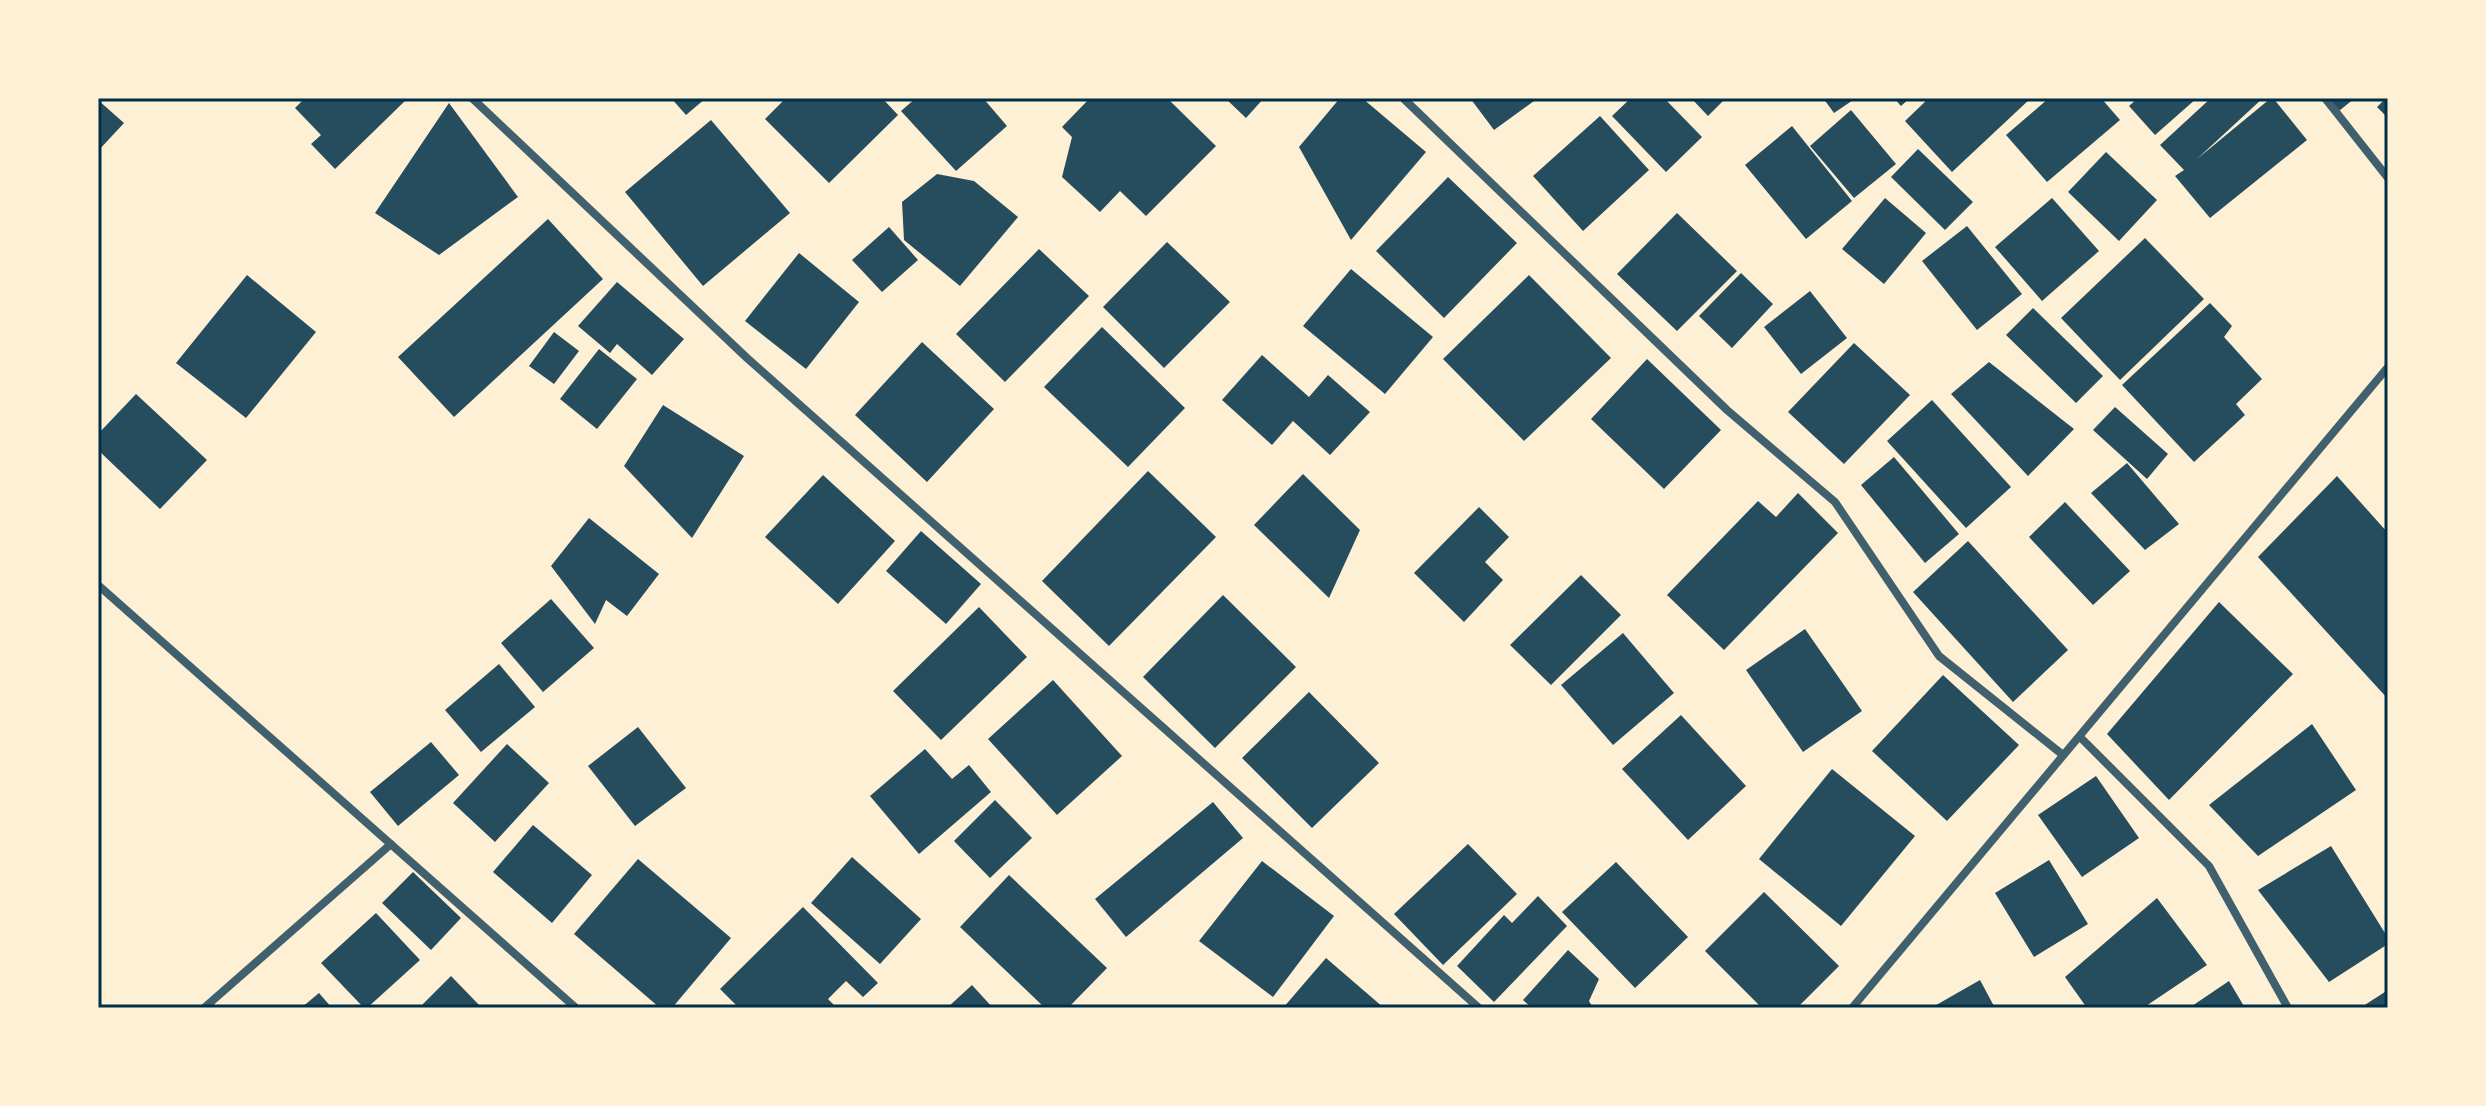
<svg xmlns="http://www.w3.org/2000/svg" width="2486" height="1106" font-family="Poppins,sans-serif">
<style>
.building{fill:#264d5e}
.lines{fill:none;stroke-linecap:round;stroke-linejoin:round}
.minor{stroke:#3f606c;stroke-width:8}
.neatline{fill:none;stroke:#003049;stroke-width:3}
</style>
<rect width="100%" height="100%" fill="#fdf0d5"/>
<path class="building" d="M 305,98 L 408,98 L 335,169 L 311,144 L 321,135 L 295,108 Z
M 671,98 L 706,98 L 686,115 Z
M 786,98 L 882,98 L 898,115 L 829,183 L 765,119 Z
M 916,98 L 983,98 L 1007,126 L 956,171 L 901,111 Z
M 1090,98 L 1167,98 L 1216,146 L 1146,216 L 1120,191 L 1100,212 L 1062,177 L 1072,137 L 1062,127 Z
M 1225,98 L 1264,98 L 1246,118 Z
M 1340,98 L 1362,98 L 1426,152 L 1351,240 L 1299,147 Z
M 1470,98 L 1532,98 L 1534,101 L 1494,130 Z
M 1631,98 L 1664,98 L 1702,137 L 1666,172 L 1612,116 Z
M 1691,98 L 1726,98 L 1708,116 Z
M 1823,98 L 1856,98 L 1834,113 Z
M 1894,98 L 1910,98 L 1901,106 Z
M 1929,98 L 2031,98 L 1952,172 L 1905,121 Z
M 2049,98 L 2101,98 L 2120,120 L 2047,182 L 2006,135 Z
M 2138,98 L 2197,98 L 2155,135 L 2129,106 Z
M 2211,98 L 2263,98 L 2197,159 L 2271,98 L 2273,98 L 2307,140 L 2210,218 L 2175,176 L 2184,170 L 2160,145 Z
M 2320,98 L 2355,98 L 2334,115 Z
M 2386,98 L 2388,98 L 2388,118 L 2377,107 Z
M 98,100 L 124,123 L 98,151 Z
M 449,103 L 518,197 L 439,255 L 375,213 Z
M 1851,110 L 1896,164 L 1854,198 L 1810,146 Z
M 1600,116 L 1649,170 L 1583,231 L 1533,176 Z
M 711,120 L 790,213 L 703,286 L 625,192 Z
M 1792,126 L 1852,201 L 1806,239 L 1745,165 Z
M 1918,149 L 1973,202 L 1945,230 L 1891,177 Z
M 2106,152 L 2157,200 L 2119,241 L 2068,192 Z
M 937,174 L 974,181 L 1018,217 L 960,286 L 904,240 L 902,202 Z
M 1448,177 L 1517,243 L 1444,318 L 1376,251 Z
M 1885,198 L 1926,233 L 1884,284 L 1842,249 Z
M 2052,198 L 2099,251 L 2042,301 L 1995,247 Z
M 1677,213 L 1737,271 L 1677,331 L 1617,274 Z
M 548,219 L 603,279 L 454,417 L 398,357 Z
M 1967,226 L 2022,294 L 1977,330 L 1922,261 Z
M 889,227 L 918,260 L 882,292 L 852,260 Z
M 2145,238 L 2204,299 L 2120,380 L 2061,318 Z
M 1167,242 L 1230,302 L 1164,368 L 1103,307 Z
M 1039,249 L 1089,296 L 1005,382 L 956,334 Z
M 799,253 L 859,302 L 806,369 L 745,321 Z
M 1351,269 L 1433,337 L 1385,394 L 1303,326 Z
M 1741,273 L 1773,304 L 1732,348 L 1699,316 Z
M 247,275 L 316,332 L 246,418 L 176,363 Z
M 1529,275 L 1611,358 L 1524,441 L 1443,359 Z
M 617,282 L 684,339 L 652,375 L 617,344 L 610,353 L 578,326 Z
M 1810,291 L 1847,338 L 1801,374 L 1764,327 Z
M 2210,303 L 2232,326 L 2224,337 L 2262,379 L 2236,404 L 2245,415 L 2194,462 L 2122,385 Z
M 2033,308 L 2103,376 L 2076,403 L 2006,335 Z
M 1102,327 L 1185,408 L 1128,467 L 1044,387 Z
M 554,332 L 579,351 L 554,384 L 529,366 Z
M 922,342 L 994,409 L 927,482 L 855,415 Z
M 1854,343 L 1910,395 L 1844,464 L 1788,412 Z
M 599,349 L 637,379 L 597,429 L 560,399 Z
M 1262,355 L 1309,397 L 1328,375 L 1370,412 L 1330,455 L 1293,421 L 1272,445 L 1222,400 Z
M 1647,359 L 1721,430 L 1664,489 L 1591,419 Z
M 1989,362 L 2074,429 L 2028,476 L 1951,394 Z
M 136,394 L 207,460 L 160,509 L 98,450 L 98,434 Z
M 1932,400 L 2011,487 L 1966,528 L 1887,441 Z
M 663,405 L 744,456 L 692,538 L 624,466 Z
M 2115,407 L 2168,454 L 2147,479 L 2093,430 Z
M 1894,457 L 1959,534 L 1925,563 L 1861,485 Z
M 2127,463 L 2179,524 L 2145,550 L 2091,493 Z
M 1148,471 L 1216,537 L 1109,646 L 1042,581 Z
M 1303,474 L 1360,530 L 1329,598 L 1254,525 Z
M 823,475 L 895,541 L 838,604 L 765,537 Z
M 2337,476 L 2388,533 L 2388,699 L 2258,557 Z
M 1798,493 L 1838,533 L 1724,650 L 1667,595 L 1758,501 L 1776,517 Z
M 2065,502 L 2130,571 L 2093,605 L 2029,537 Z
M 1479,507 L 1509,537 L 1485,562 L 1503,580 L 1464,622 L 1414,573 Z
M 589,518 L 659,574 L 627,616 L 606,600 L 595,624 L 551,566 Z
M 921,531 L 981,584 L 946,624 L 886,571 Z
M 1968,541 L 2068,650 L 2013,702 L 1913,592 Z
M 1581,575 L 1621,615 L 1551,685 L 1510,645 Z
M 1223,595 L 1296,667 L 1215,748 L 1143,677 Z
M 551,599 L 594,648 L 543,692 L 501,643 Z
M 2219,602 L 2293,674 L 2169,800 L 2107,734 Z
M 979,607 L 1027,657 L 941,740 L 893,691 Z
M 1805,629 L 1862,711 L 1803,752 L 1746,670 Z
M 1623,633 L 1674,693 L 1613,745 L 1561,685 Z
M 499,664 L 535,707 L 481,752 L 445,710 Z
M 1943,675 L 2019,745 L 1947,821 L 1872,751 Z
M 1053,680 L 1122,756 L 1057,815 L 988,739 Z
M 1309,692 L 1379,763 L 1312,828 L 1242,758 Z
M 1681,715 L 1746,786 L 1688,840 L 1622,769 Z
M 2312,724 L 2356,790 L 2258,856 L 2209,805 Z
M 638,727 L 686,788 L 635,826 L 588,766 Z
M 431,742 L 459,775 L 398,826 L 370,792 Z
M 507,744 L 549,783 L 495,842 L 453,803 Z
M 925,749 L 952,779 L 969,765 L 991,792 L 919,854 L 870,796 Z
M 1832,769 L 1915,836 L 1841,926 L 1759,859 Z
M 2096,776 L 2139,838 L 2082,877 L 2038,815 Z
M 995,800 L 1032,838 L 990,878 L 954,841 Z
M 1213,802 L 1243,838 L 1126,937 L 1095,899 Z
M 533,825 L 592,875 L 552,923 L 493,872 Z
M 1468,844 L 1517,894 L 1443,965 L 1394,914 Z
M 2331,846 L 2388,938 L 2388,944 L 2329,982 L 2258,890 Z
M 852,857 L 921,919 L 880,964 L 811,903 Z
M 638,859 L 731,938 L 672,1008 L 660,1008 L 574,934 Z
M 2049,860 L 2088,924 L 2034,957 L 1995,893 Z
M 1262,861 L 1334,916 L 1273,997 L 1199,941 Z
M 1616,862 L 1688,937 L 1635,988 L 1562,912 Z
M 413,872 L 461,918 L 431,950 L 382,903 Z
M 1009,875 L 1107,968 L 1068,1008 L 1045,1008 L 960,927 Z
M 1764,892 L 1839,966 L 1797,1008 L 1762,1008 L 1705,951 Z
M 1538,896 L 1567,926 L 1494,1002 L 1457,966 L 1504,915 L 1512,923 Z
M 2157,898 L 2207,965 L 2143,1008 L 2087,1008 L 2065,977 Z
M 803,907 L 878,983 L 863,997 L 846,981 L 828,999 L 837,1008 L 739,1008 L 720,989 Z
M 376,913 L 420,960 L 367,1008 L 364,1008 L 321,963 Z
M 1568,950 L 1599,979 L 1589,1001 L 1593,1008 L 1532,1008 L 1523,1000 Z
M 1326,958 L 1384,1008 L 1283,1008 Z
M 451,976 L 482,1008 L 419,1008 Z
M 1980,980 L 1995,1008 L 1931,1008 Z
M 2229,981 L 2245,1008 L 2189,1008 Z
M 972,985 L 993,1008 L 947,1008 Z
M 2388,990 L 2388,1008 L 2360,1008 Z
M 319,993 L 332,1008 L 301,1008 Z"/>
<g class="lines">
<path class="minor" d="M 472,98 L 747,358 L 1479,1008
M 1403,98 L 1727,410 L 1835,502 L 1939,656 L 2063,755
M 2325,98 L 2388,178
M 98,585 L 576,1008
M 2080,737 L 2209,866 L 2288,1008
M 204,1008 L 391,844
M 1852,1008 L 2388,367"/>
</g>
<rect width="2486" height="1106" fill="none" stroke="#fdf0d5" stroke-width="200"/>
<rect x="100" y="100" width="2286" height="906" class="neatline"/>
</svg>
